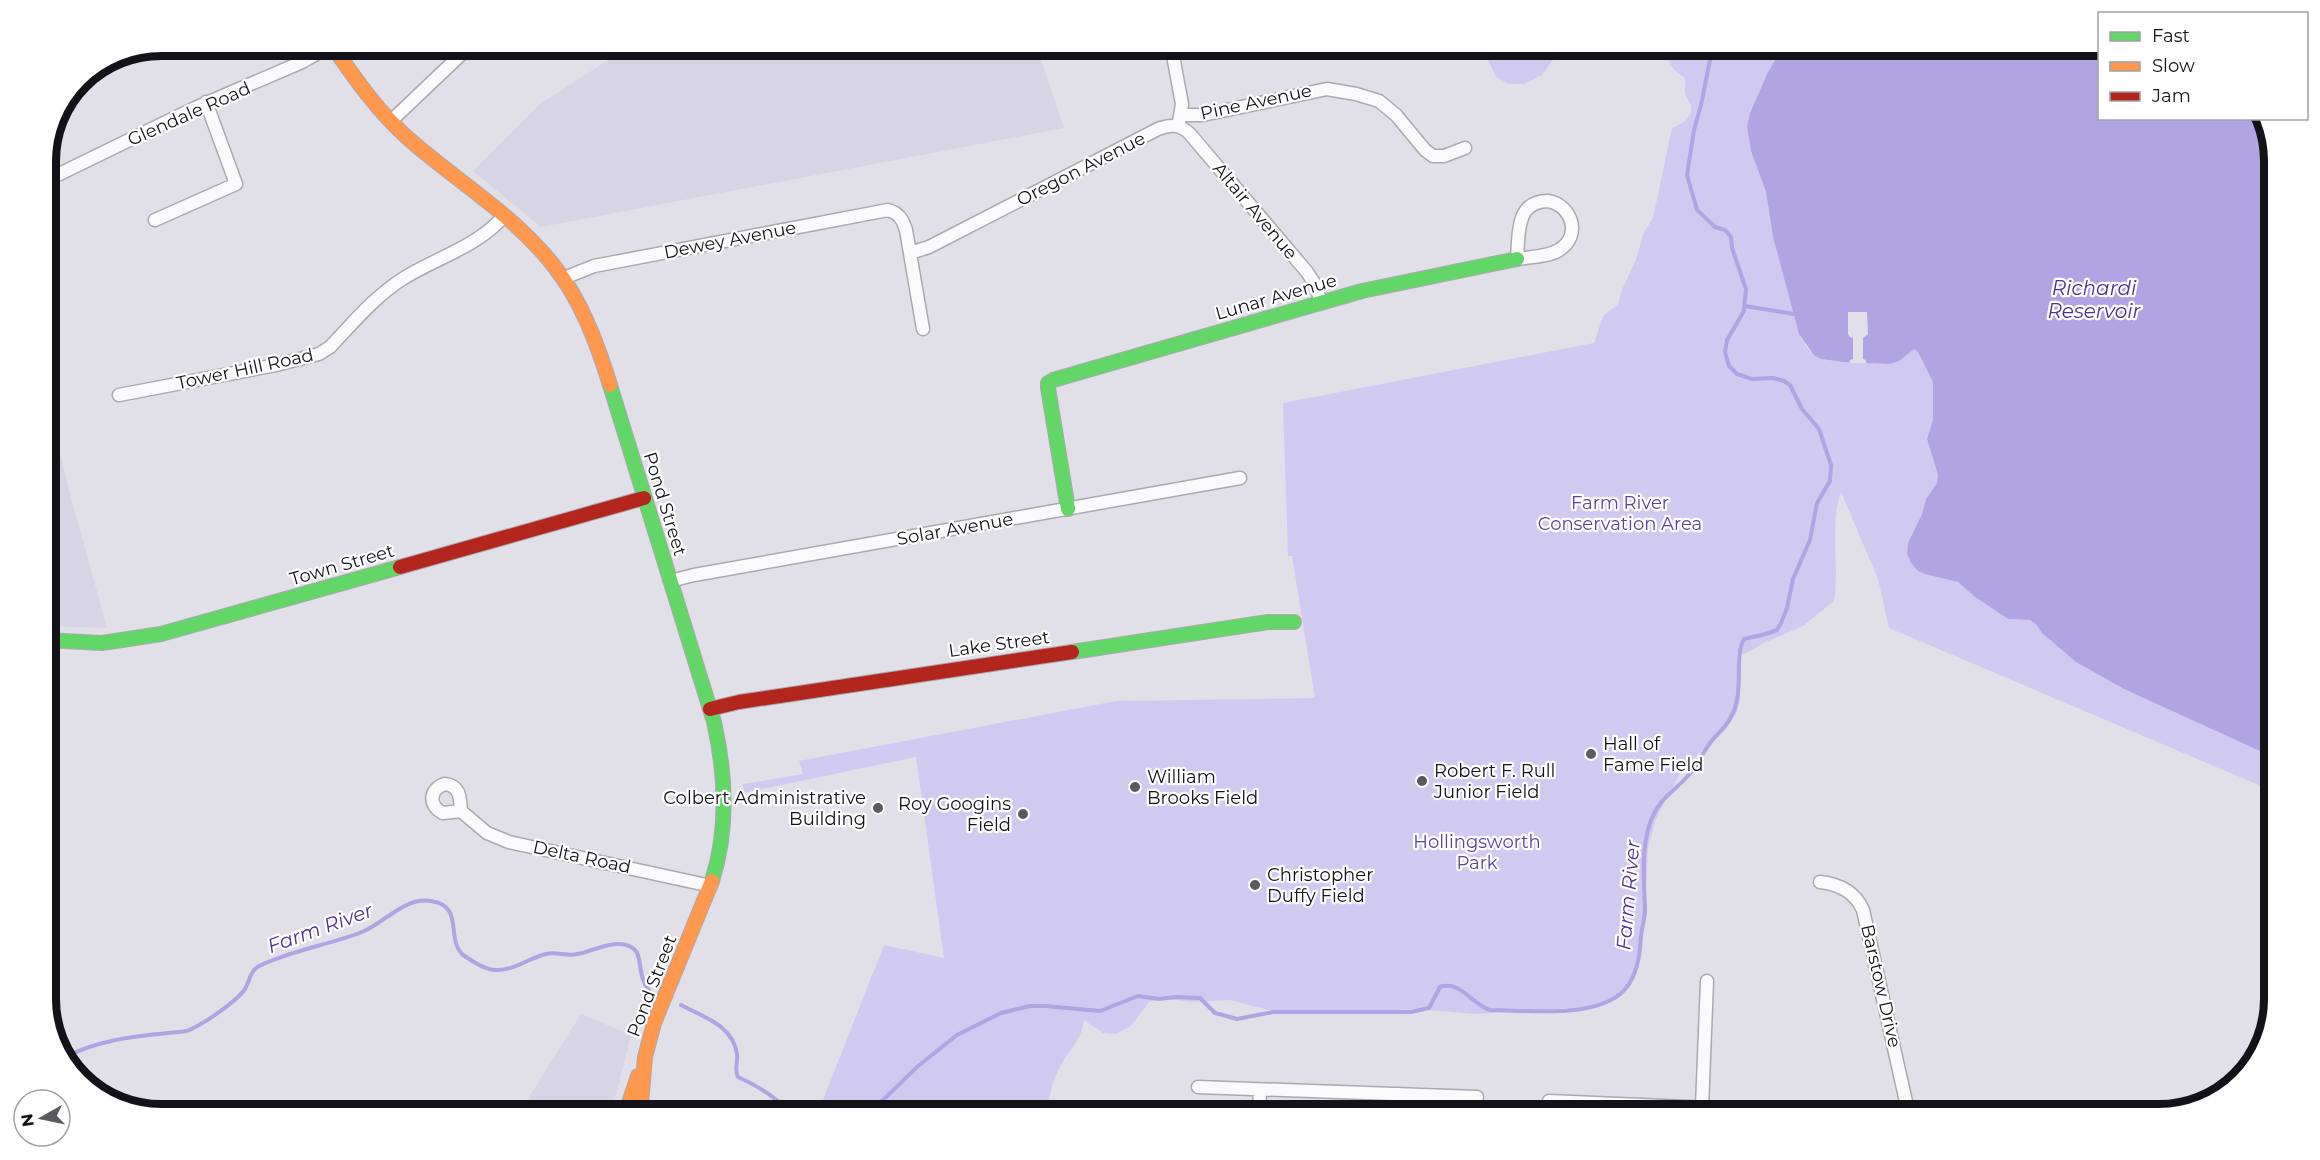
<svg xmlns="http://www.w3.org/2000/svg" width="2320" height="1160" font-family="Montserrat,sans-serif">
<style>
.built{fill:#d6d4e5}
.green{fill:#d0caf1}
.water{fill:#b0a4e2}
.pier{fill:#e1e0e9}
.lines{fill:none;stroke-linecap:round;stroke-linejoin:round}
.stream{stroke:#b0a4e2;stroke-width:4}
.street-casing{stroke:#aaa9b0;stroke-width:15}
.fast-casing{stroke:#aaa9b0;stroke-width:16}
.slow-casing{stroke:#aaa9b0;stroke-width:16}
.jam-casing{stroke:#aaa9b0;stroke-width:16}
.street{stroke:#fafafc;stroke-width:12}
.fast{stroke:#63d668;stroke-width:14}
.slow{stroke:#ff974d;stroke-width:14}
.jam{stroke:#b3261e;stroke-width:14}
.poi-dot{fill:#5b5a61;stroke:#fff;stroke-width:2}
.labels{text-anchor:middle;stroke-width:4.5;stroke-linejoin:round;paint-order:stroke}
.street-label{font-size:18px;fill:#131218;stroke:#fff}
.park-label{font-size:18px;fill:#5c41a4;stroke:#fff}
.poi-label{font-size:18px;fill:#131218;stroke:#fff;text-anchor:start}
.water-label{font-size:20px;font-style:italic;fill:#4e3193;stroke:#fff}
.rim{fill:none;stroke:#131218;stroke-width:8}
</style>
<rect width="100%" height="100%" fill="#e1e0e9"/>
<path class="built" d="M 631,45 L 1036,45 L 1064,128 L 541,227 L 473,171 L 539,105 Z
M 45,393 L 73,505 L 107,628 L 45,626 Z
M 581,1014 L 631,1035 L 611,1115 L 518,1115 Z"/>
<path class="green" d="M 1484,45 L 1572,45 L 1553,60 L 1542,75 L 1524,84 L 1509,84 L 1496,77 L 1489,62 Z
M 1655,45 L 1784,45 L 1768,72 L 1750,113 L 1747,127 L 1751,151 L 1766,192 L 1773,237 L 1799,334 L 1808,349 L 1821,359 L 1843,362 L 1890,364 L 1906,356 L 1910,350 L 1914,349 L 1918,351 L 1933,382 L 1933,420 L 1927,439 L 1938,475 L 1937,483 L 1926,499 L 1922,514 L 1908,543 L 1907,554 L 1911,563 L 1918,571 L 1958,582 L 1975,597 L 2008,619 L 2030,620 L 2036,624 L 2042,633 L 2076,662 L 2124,689 L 2275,758 L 2275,792 L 1889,628 L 1878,579 L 1841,492 C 1829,527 1840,566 1834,601 L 1803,626 L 1764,643 L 1745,654 L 1737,652 L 1740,699 L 1737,712 L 1722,732 L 1683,768 L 1656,819 L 1648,848 L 1645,912 L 1638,969 L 1628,987 L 1609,1001 L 1588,1007 L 1476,1014 L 1413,1009 L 1357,1013 L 1312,1010 L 1283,1014 L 1230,1000 L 1192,1002 L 1163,998 L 1149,1002 L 1131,1026 L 1116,1034 L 1103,1033 L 1084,1020 C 1082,1039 1070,1049 1061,1065 C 1052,1081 1048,1097 1048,1115 L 870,1115 L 869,1112 L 863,1115 L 817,1115 L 884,945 L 944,958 L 916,757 L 743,793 L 743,784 L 803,774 L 799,761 L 1116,701 L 1315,698 L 1292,556 L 1288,556 L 1283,403 L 1594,343 L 1603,316 L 1618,304 L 1622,290 L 1637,257 L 1643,234 L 1653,218 L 1672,128 C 1682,124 1692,119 1691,106 C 1690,101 1685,97 1685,92 C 1684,85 1687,83 1684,77 C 1666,68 1671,53 1655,45 Z"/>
<path class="water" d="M 1784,45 L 2099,45 L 2100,118 L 2263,119 L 2275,153 L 2275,758 L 2124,689 L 2076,662 L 2042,633 L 2036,624 L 2030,620 L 2008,619 L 1975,597 L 1958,582 L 1925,574 L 1918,571 L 1911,563 L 1907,554 L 1908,543 L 1922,514 L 1926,499 L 1937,483 L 1938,475 L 1927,439 L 1933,420 L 1933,382 L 1918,352 L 1914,349 L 1899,361 L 1890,364 L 1843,362 L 1821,359 L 1814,355 L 1799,334 L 1773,237 L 1766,192 L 1751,151 L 1747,127 L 1750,113 L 1768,72 Z"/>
<path class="pier" d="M 1848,312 L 1867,312 L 1868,334 L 1863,338 L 1863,359 L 1866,360 L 1866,363 L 1850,363 L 1850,360 L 1853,359 L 1853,338 L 1850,337 L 1848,334 Z"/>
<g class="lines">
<path class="stream" d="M 1745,306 L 1794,314
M 681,1005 C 703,1017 733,1025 737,1054 C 738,1063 734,1069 738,1077 C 758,1086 778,1098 791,1115
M 63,1058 C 104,1037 143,1036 187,1031 C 202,1025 236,1002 245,989 C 249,982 250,974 255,969 C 260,964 269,962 276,959 C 304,948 334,943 362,932 C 385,923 404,897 431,901 C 465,906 445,938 463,955 C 466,957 471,960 474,962 C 481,966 487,970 495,970 C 515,971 528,958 546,954 C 557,951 567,957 577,954 C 592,952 618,936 634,949 C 643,956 637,977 649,990
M 863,1115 L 881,1102 L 917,1067 L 957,1035 L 1001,1013 L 1030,1006 L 1045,1006 L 1100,1011 L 1138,996 L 1159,999 L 1176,997 L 1200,998 L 1215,1013 L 1237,1019 L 1273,1012 L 1411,1012 L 1429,1008 L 1440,987 C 1461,980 1472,1005 1490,1010 C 1527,1010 1606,1021 1629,984 C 1638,970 1640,953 1641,936 C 1642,927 1645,918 1645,909 C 1644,880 1641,850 1650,823 C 1659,798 1671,794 1687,777 C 1696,768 1702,754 1710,743 C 1716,735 1725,728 1730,719 C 1746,692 1733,659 1744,639 L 1766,634 L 1777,630 L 1781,623 L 1787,608 L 1793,579 L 1810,540 L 1817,503 L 1830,481 L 1831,465 L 1819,429 L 1802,409 L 1790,385 L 1784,381 L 1773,378 L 1752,379 L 1737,374 L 1729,366 L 1725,352 L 1727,340 L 1744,311 L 1746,289 L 1732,248 L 1731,237 L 1725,230 L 1715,227 L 1697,210 L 1687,175 L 1694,130 L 1701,105 L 1713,45"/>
<defs>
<path id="street" d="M 1171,45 L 1182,104 L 1179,122
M 1181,115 L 1203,115 L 1327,89 L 1356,94 L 1379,101 L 1396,115 L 1425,150 L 1433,156 L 1444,156 L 1465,148
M 391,121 L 471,45
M 45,181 L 195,108 L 302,62 L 332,45
M 1548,201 C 1572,205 1582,236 1559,250 C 1548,257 1530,257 1517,259 C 1519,235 1515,201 1548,201 Z
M 155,220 L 236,184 L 206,102
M 910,253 L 929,247 L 1158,129 C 1170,124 1180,124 1190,134 L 1307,272 L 1316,286 L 1321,303
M 564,278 L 594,266 L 888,210 C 899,213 903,220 906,230 L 923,329
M 119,395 L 276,365 L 319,354 L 330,347 C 353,323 375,296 404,278 C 438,257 477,247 504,216
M 670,581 L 694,575 L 1240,478
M 445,784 C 461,786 460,799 461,811 L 443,813 C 428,806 429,789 445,784 Z
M 461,811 L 487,833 L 509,842 L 711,886
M 1820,882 C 1839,884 1855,892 1863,910 L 1909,1115
M 1198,1087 L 1477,1097
M 1549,1101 L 1873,1115
M 1702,1107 L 1707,981
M 1259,1115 L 1260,1090
M 1398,1115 L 1399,1094
M 1882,1115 L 1908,1111"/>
<path id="fast" d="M 610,385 L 714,722 C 726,775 729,828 712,881
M 1068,509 L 1048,388 L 1048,383 L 1053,380 L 1362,291 L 1517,259
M 45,640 L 102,643 L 161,634 L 400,567
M 1072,652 L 1268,622 L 1294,622"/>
<path id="slow" d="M 332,45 C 355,79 379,113 410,140 C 458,182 514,215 554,266 C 581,300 597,343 610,385
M 625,1115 L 638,1076
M 640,1115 L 645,1057 L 654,1023 L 712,881"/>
<path id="jam" d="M 400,567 L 644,498
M 710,709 L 739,702 L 1072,652"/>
</defs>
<use href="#street" class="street-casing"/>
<use href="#fast" class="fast-casing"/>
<use href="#slow" class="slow-casing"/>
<use href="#jam" class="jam-casing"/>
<use href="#street" class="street"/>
<use href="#fast" class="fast"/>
<use href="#slow" class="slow"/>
<use href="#jam" class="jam"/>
</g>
<g class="poi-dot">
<circle cx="1591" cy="754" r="6"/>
<circle cx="1422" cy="781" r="6"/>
<circle cx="1135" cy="787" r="6"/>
<circle cx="878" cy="808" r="6"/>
<circle cx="1023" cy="814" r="6"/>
<circle cx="1255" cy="885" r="6"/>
</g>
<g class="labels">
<g class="street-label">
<text transform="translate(1256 102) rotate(-12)" y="6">Pine Avenue</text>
<text transform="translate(189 114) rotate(-24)" y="6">Glendale Road</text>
<text transform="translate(1081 169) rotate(-27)" y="6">Oregon Avenue</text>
<text transform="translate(1255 211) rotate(50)" y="6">Altair Avenue</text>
<text transform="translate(730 240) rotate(-11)" y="6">Dewey Avenue</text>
<text transform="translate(1276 297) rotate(-16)" y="6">Lunar Avenue</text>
<text transform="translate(245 369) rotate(-12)" y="6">Tower Hill Road</text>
<text transform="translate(665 504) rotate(73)" y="6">Pond Street</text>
<text transform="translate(955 529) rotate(-10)" y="6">Solar Avenue</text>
<text transform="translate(342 565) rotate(-16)" y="6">Town Street</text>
<text transform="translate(999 644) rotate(-8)" y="6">Lake Street</text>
<text transform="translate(582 857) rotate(12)" y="6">Delta Road</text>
<text transform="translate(652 986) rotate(-69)" y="6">Pond Street</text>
<text transform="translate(1881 986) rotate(77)" y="6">Barstow Drive</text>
</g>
<g class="park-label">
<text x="1620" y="509">Farm River<tspan x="1620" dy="21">Conservation Area</tspan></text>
<text x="1477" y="848">Hollingsworth<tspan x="1477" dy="21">Park</tspan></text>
</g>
<g class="poi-label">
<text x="1603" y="750">Hall of<tspan x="1603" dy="21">Fame Field</tspan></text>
<text x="1434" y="777">Robert F. Rull<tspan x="1434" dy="21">Junior Field</tspan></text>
<text x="1147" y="783">William<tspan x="1147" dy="21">Brooks Field</tspan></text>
<text x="866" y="804" text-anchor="end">Colbert Administrative<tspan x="866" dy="21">Building</tspan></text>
<text x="1011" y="810" text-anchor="end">Roy Googins<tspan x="1011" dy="21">Field</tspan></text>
<text x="1267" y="881">Christopher<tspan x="1267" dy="21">Duffy Field</tspan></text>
</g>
<g class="water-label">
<text x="2094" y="295">Richardi<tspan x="2094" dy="23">Reservoir</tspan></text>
<text transform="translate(1628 895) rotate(-85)" y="7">Farm River</text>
<text transform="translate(320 928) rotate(-20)" y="7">Farm River</text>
</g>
</g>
<path d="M0 0H2320V1160H0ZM161 56H2159A105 105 0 0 1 2264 161V999A105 105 0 0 1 2159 1104H161A105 105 0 0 1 56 999V161A105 105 0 0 1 161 56Z" fill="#fff" fill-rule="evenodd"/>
<path class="rim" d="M161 56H2159A105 105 0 0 1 2264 161V999A105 105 0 0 1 2159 1104H161A105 105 0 0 1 56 999V161A105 105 0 0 1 161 56Z"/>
<rect x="2098" y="12" width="210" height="108" fill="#ffffff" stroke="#a1a0a3" stroke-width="1.5"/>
<rect x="2110" y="32" width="30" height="9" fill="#63d668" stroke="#a1a0a3" stroke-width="1.5"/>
<text x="2152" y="42" font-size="18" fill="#131218">Fast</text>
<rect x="2110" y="62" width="30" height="9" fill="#ff974d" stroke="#a1a0a3" stroke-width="1.5"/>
<text x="2152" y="72" font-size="18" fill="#131218">Slow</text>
<rect x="2110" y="92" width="30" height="9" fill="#b3261e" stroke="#a1a0a3" stroke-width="1.5"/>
<text x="2152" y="102" font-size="18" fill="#131218">Jam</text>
<g transform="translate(42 1118) rotate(261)"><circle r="28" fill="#ffffff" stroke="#a1a0a3" stroke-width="1.5"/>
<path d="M0-4.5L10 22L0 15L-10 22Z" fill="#5b5a61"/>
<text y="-9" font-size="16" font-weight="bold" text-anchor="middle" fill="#131218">N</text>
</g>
</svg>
